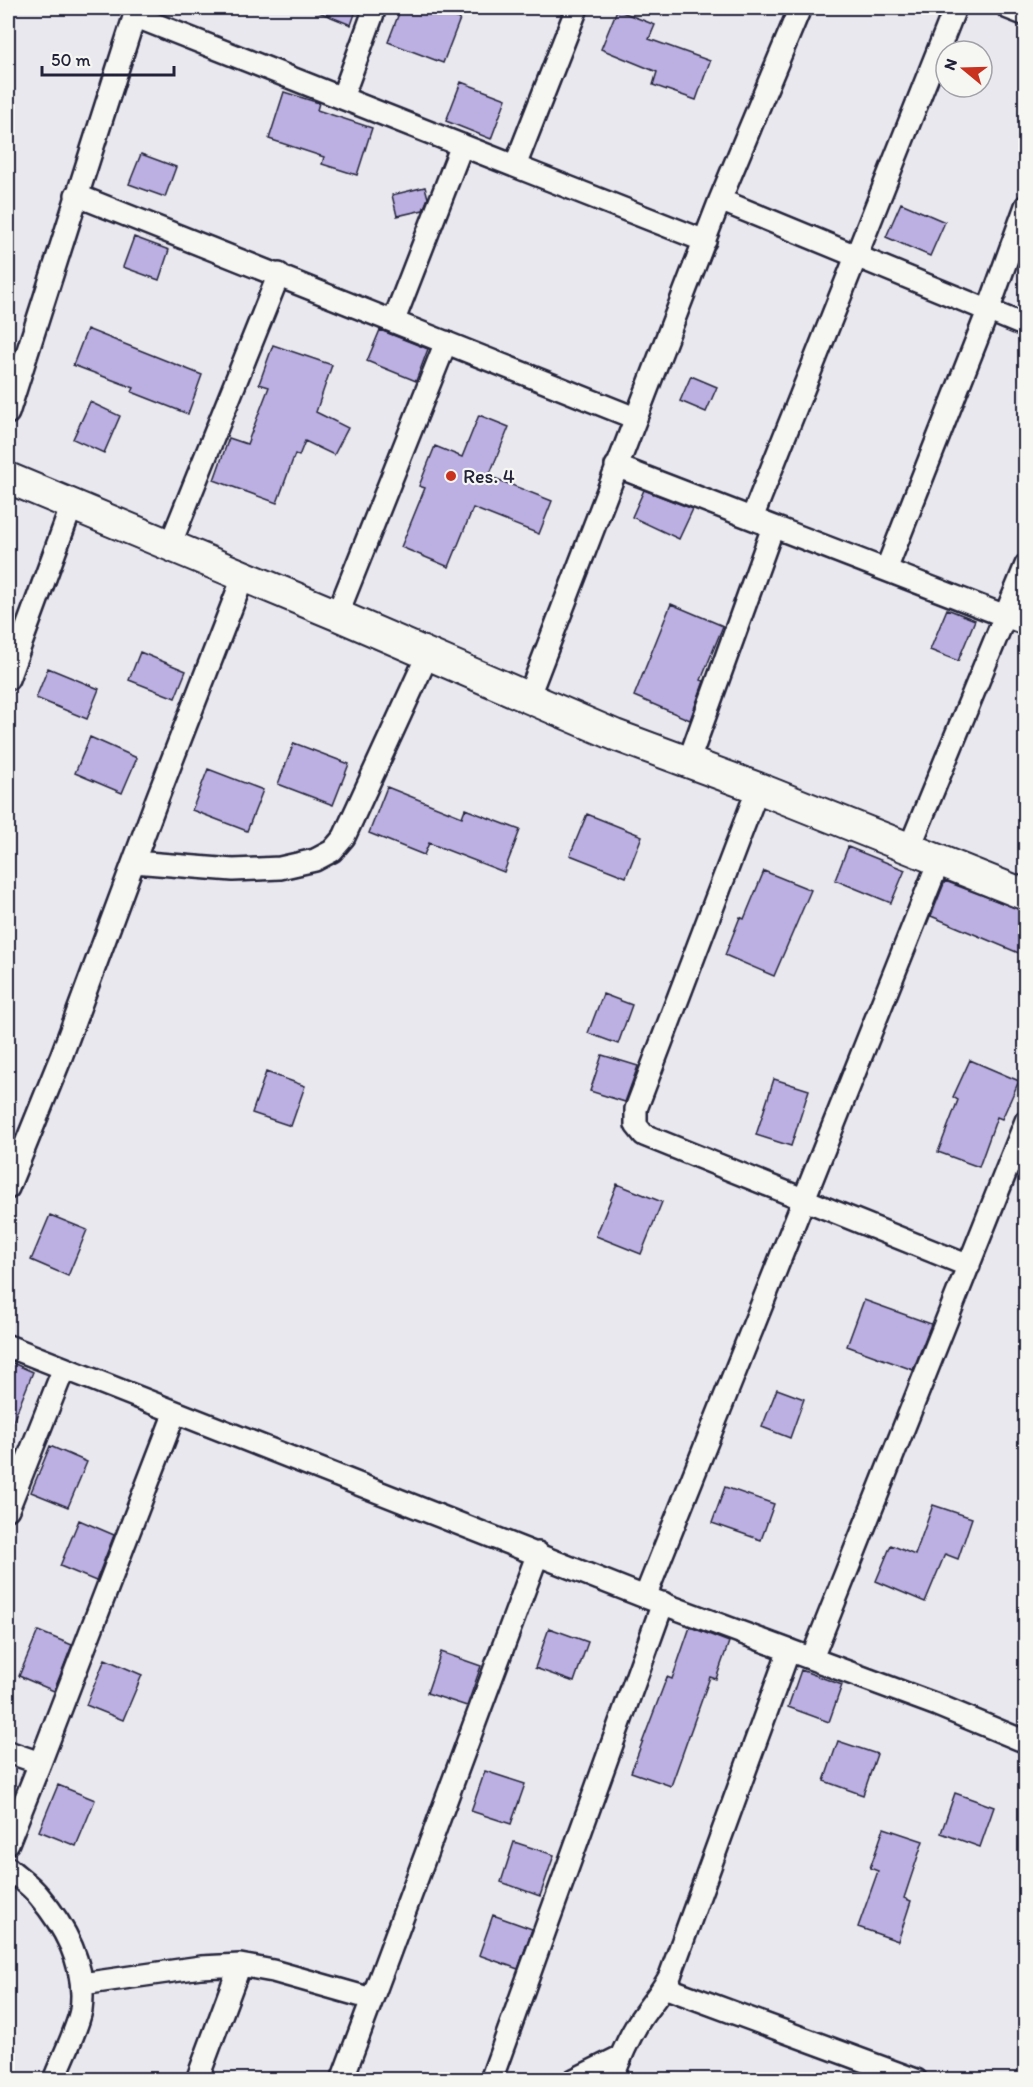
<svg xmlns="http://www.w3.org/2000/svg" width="1033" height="2087" font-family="Itim,sans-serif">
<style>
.building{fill:#bbb0e1;stroke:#22223b;stroke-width:1.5}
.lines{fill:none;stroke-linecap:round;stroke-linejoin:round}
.street-casing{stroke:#22223b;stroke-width:26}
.secondary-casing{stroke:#22223b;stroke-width:34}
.street{stroke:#f6f6f2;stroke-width:21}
.secondary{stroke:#f6f6f2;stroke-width:30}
.poi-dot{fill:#c8321e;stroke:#f6f6f2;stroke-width:2}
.labels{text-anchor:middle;stroke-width:4.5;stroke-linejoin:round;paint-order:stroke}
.poi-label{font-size:20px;fill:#22223b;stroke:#f6f6f2;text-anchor:start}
</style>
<rect width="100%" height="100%" fill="#eae8ef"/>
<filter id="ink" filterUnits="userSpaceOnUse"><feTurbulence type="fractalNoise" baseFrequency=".0167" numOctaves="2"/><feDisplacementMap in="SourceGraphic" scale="12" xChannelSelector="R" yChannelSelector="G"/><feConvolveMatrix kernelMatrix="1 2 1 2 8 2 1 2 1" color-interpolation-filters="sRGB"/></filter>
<g filter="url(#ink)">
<path class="building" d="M 309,8 L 357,8 L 351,25 Z
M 401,8 L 429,8 L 460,19 L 443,63 L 388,42 Z
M 617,10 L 655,25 L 649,39 L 710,61 L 696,100 L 653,85 L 657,72 L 601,49 Z
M 461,82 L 506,99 L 491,139 L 446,121 Z
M 284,92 L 319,103 L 317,110 L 372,128 L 357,175 L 322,164 L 324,157 L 269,139 Z
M 141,154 L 176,167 L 165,197 L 129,184 Z
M 425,187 L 428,198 L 423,210 L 397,216 L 392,195 Z
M 901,203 L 945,222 L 930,256 L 886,237 Z
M 134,237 L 169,250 L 159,280 L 123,267 Z
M 87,329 L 202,375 L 188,414 L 132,392 L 134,388 L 73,365 Z
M 380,330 L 428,349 L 416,381 L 367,361 Z
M 273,345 L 332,365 L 316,412 L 348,428 L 334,455 L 305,441 L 299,456 L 295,454 L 277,503 L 214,480 L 229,438 L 247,444 L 269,387 L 259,384 Z
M 691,376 L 717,387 L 706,412 L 680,401 Z
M 90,402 L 120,416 L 104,453 L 73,439 Z
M 479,415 L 509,427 L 489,476 L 552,501 L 539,534 L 473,508 L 449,567 L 401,547 L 425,488 L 419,486 L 435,446 L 462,457 Z
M 644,490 L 693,509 L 679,539 L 632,517 Z
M 671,604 L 723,626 L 701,680 L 704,681 L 690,720 L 634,696 Z
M 947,609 L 975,620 L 958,661 L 930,650 Z
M 140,652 L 186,671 L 175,698 L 129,680 Z
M 48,668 L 99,689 L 87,719 L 36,698 Z
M 90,737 L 137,758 L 122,793 L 75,773 Z
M 294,743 L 349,764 L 333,805 L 278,784 Z
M 208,769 L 263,790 L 247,831 L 192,810 Z
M 387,787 L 462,817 L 465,809 L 520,830 L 504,872 L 429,843 L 424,855 L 369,833 Z
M 587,814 L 642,836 L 626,877 L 570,855 Z
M 848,847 L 905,870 L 891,903 L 835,880 Z
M 764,871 L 811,890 L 774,976 L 725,955 L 740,917 L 744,919 Z
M 945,881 L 1026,912 L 1026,956 L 931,916 Z
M 603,994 L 632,1005 L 618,1044 L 588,1033 Z
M 602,1055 L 638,1066 L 625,1102 L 590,1091 Z
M 970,1060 L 1019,1081 L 1002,1119 L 997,1117 L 979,1167 L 938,1152 L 958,1100 L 953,1097 Z
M 266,1072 L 305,1086 L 291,1126 L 252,1113 Z
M 774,1079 L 809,1090 L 791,1146 L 756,1135 Z
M 617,1184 L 662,1202 L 641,1254 L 596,1236 Z
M 50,1215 L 87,1230 L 68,1276 L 31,1260 Z
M 864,1300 L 931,1324 L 913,1370 L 847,1346 Z
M 8,1361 L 33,1372 L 8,1434 Z
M 777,1389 L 804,1399 L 790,1438 L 762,1427 Z
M 50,1446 L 87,1462 L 68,1507 L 31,1492 Z
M 725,1487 L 774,1504 L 761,1540 L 712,1523 Z
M 933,1505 L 972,1518 L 958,1559 L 945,1554 L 925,1602 L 876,1581 L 891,1545 L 915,1555 Z
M 79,1520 L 114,1535 L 96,1581 L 60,1566 Z
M 690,1627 L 729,1642 L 716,1679 L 710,1677 L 671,1786 L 631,1772 L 667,1677 L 672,1679 Z
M 549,1628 L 588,1642 L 574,1682 L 535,1668 Z
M 38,1631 L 72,1645 L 54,1691 L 19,1676 Z
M 441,1652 L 481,1666 L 467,1706 L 427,1693 Z
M 105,1659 L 142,1675 L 123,1720 L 86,1705 Z
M 801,1670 L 842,1685 L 829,1722 L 788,1707 Z
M 838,1741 L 877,1754 L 863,1795 L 824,1781 Z
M 485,1771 L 525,1784 L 511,1824 L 471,1811 Z
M 58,1785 L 95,1800 L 76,1846 L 39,1831 Z
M 955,1793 L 994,1807 L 980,1847 L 941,1833 Z
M 884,1828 L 923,1841 L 904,1898 L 911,1901 L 898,1941 L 858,1927 L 878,1871 L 870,1868 Z
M 514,1842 L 554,1855 L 540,1896 L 501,1882 Z
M 493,1915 L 532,1929 L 518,1969 L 479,1955 Z"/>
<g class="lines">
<defs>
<path id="street" d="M 1008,8 L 1026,15
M 134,16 L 705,241
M 342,98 L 375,8
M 515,166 L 577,8
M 76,195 L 635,418
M 720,200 L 1026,326
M 394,320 L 462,145
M 8,413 L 137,8
M 616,466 L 1026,624
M 752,518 L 955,8
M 170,545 L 279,274
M 886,570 L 988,311 L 1026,206
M 337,615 L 446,342
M 8,679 L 72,505
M 528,698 L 720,200 L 800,8
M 688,763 L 773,527
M 758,788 L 636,1109 L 636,1125 L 644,1135 L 969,1266
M 909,849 L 1026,565
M 134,862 L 233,870 L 280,868 L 315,860 L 332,851 L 344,837 L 428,654
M 8,1188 L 61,1057 L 157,799 L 244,575
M 8,1346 L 645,1597 L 937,1705 L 1026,1742
M 8,1509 L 64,1368
M 645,1597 L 939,861
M 812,1658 L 1026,1121
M 8,1752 L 40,1763
M 8,1843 L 40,1763 L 175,1412
M 8,1868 C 18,1877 31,1885 39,1896 C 66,1928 87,1967 81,2010 C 78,2028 61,2061 54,2080
M 82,1984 L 201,1967 L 240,1965 L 273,1971 L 372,1999
M 664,1987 L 916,2080
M 197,2080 L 240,1965
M 342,2080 L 538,1553
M 491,2080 L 663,1603
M 574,2080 L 620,2057
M 612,2080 C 619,2060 627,2041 638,2023 C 648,2007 661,1993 670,1976 L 789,1650"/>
<path id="secondary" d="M 8,478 L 337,615 L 615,735 L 758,788 L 1026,895"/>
</defs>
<use href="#street" class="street-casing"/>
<use href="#secondary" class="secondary-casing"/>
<use href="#street" class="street"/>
<use href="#secondary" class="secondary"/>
</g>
</g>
<circle class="poi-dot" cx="451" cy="476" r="6"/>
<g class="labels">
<g class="poi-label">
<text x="463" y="483">Res. 4</text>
</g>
</g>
<rect width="1033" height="2087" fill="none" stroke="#f6f6f2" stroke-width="30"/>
<rect x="15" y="15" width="1003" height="2057" fill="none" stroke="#22223b" stroke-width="2" filter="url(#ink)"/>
<g transform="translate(964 69) rotate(289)"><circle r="28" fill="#f6f6f2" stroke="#a1a1a9" stroke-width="1.5"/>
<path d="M0-4.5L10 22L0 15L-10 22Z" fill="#c8321e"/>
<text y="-9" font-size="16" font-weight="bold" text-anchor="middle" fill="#22223b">N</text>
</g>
<path d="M42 66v9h132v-9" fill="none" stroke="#22223b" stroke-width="3"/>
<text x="51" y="66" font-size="18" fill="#22223b" stroke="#f6f6f2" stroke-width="4.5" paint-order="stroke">50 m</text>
</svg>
